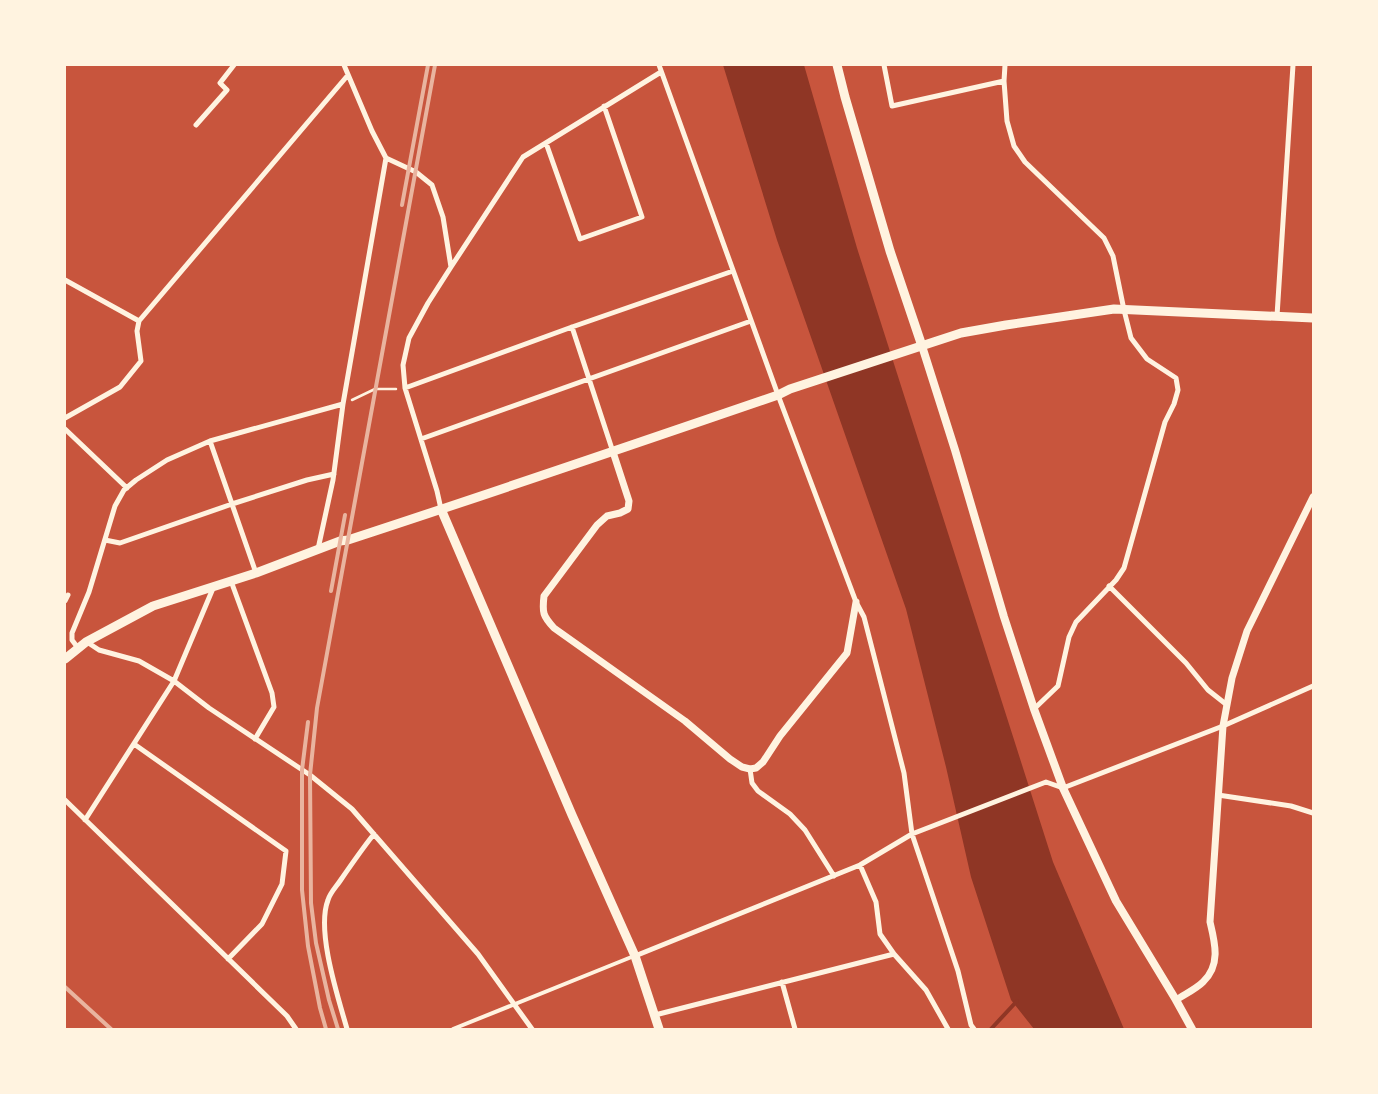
<svg xmlns="http://www.w3.org/2000/svg" width="1378" height="1094" font-family="'Noto Serif',serif">
<style>
.water{fill:#8f3625}
.lines{fill:none;stroke-linecap:round;stroke-linejoin:round}
.stream{stroke:#8f3625;stroke-width:4}
.path{stroke:#fff3e0;stroke-width:2.5}
.pedestrian{stroke:#fff3e0;stroke-width:4}
.minor{stroke:#fff3e0;stroke-width:5}
.tertiary{stroke:#fff3e0;stroke-width:7}
.secondary{stroke:#fff3e0;stroke-width:8}
.primary{stroke:#fff3e0;stroke-width:9}
.trunk{stroke:#fff3e0;stroke-width:9}
.rail{stroke:#e9b49f;stroke-width:4}
</style>
<rect width="100%" height="100%" fill="#c8553d"/>
<path class="water" d="M 723,65 L 804,65 L 857,248 L 1053,862 L 1124,1029 L 1034,1029 L 1011,1000 L 971,877 L 946,767 L 906,609 L 777,240 Z"/>
<g class="lines">
<path class="stream" d="M 991,1029 L 1017,1001"/>
<path class="path" d="M 352,400 L 375,389 L 396,389"/>
<path class="pedestrian" d="M 453,1029 L 634,956"/>
<path class="minor" d="M 659,65 L 778,395 L 856,602 L 864,617 L 904,773 L 912,834 L 958,971 L 971,1025 L 974,1029
M 884,65 L 892,106 L 1004,81 L 1005,65
M 1004,81 L 1007,121 L 1014,146 L 1025,162 L 1104,238 L 1113,256 L 1124,310 L 1131,338 L 1147,359 L 1176,378 L 1178,390 L 1174,404 L 1165,422 L 1124,568 L 1116,580 L 1076,622 L 1069,637 L 1058,686 L 1034,709
M 196,125 L 227,90 L 220,83 L 234,65
M 546,143 L 580,239 L 642,217 L 604,106
M 386,158 L 416,172 L 432,185 L 443,217 L 451,267 L 428,303 L 409,338 L 403,365 L 405,388 L 437,491 L 441,509
M 451,267 L 523,157 L 661,72
M 65,280 L 139,321 L 137,331 L 141,361 L 120,387 L 65,418
M 1277,316 L 1293,65
M 139,321 L 348,75
M 572,327 L 613,452
M 405,388 L 572,327 L 733,271
M 65,429 L 127,488
M 421,439 L 751,321
M 210,441 L 256,573
M 105,540 L 120,543 L 232,504 L 307,480 L 334,474
M 318,549 L 333,480 L 343,404 L 386,158 L 372,131 L 344,65
M 231,581 L 272,693 L 274,707 L 255,739
M 1109,586 L 1186,663 L 1208,690 L 1227,705
M 65,601 L 68,595
M 87,642 L 99,650 L 139,661 L 174,681 L 209,708 L 310,775 L 352,809 L 478,954 L 532,1029
M 78,648 L 72,640 L 72,633 L 89,592 L 115,506 L 124,490 L 136,480 L 167,460 L 210,441 L 343,404
M 134,744 L 286,851 L 282,884 L 262,924 L 228,959
M 750,769 L 752,783 L 758,791 L 790,814 L 805,830 L 834,876
M 1218,795 L 1291,806 L 1313,813
M 65,800 L 287,1016 L 296,1029
M 85,820 L 174,681 L 214,586
M 860,865 L 876,902 L 880,934 L 894,954 L 926,990 L 948,1029
M 635,956 L 860,865 L 912,834 L 1046,782 L 1063,788 L 1223,726 L 1313,686
M 782,982 L 795,1029
M 655,1015 L 894,954
M 347,1029 C 338,997 316,931 328,900 C 330,893 336,887 340,881 C 351,865 362,849 374,834"/>
<path class="tertiary" d="M 613,452 L 629,501 L 628,509 L 620,513 L 607,516 L 597,525 L 544,596 C 542,613 543,616 554,628 L 685,721 L 730,759 L 742,767 L 750,769 L 756,768 L 763,762 L 780,736 L 847,653 L 856,602
M 1176,1000 C 1185,994 1196,989 1203,982 C 1221,965 1215,943 1210,922 L 1223,726 L 1232,678 L 1247,631 L 1313,497"/>
<path class="secondary" d="M 922,346 L 955,450 L 1004,617 L 1034,709 L 1063,788 L 1116,901 L 1176,1000 L 1192,1029"/>
<path class="primary" d="M 837,65 L 845,97 L 890,251 L 922,346
M 441,509 L 572,815 L 635,956 L 659,1029"/>
<path class="trunk" d="M 65,659 L 86,642 L 153,606 L 256,573 L 340,541 L 348,540 C 492,493 635,444 778,395 L 790,389 L 961,333 L 1006,325 L 1114,309 L 1313,318"/>
<path class="rail" d="M 402,205 L 428,65
M 331,591 L 345,515
M 308,722 L 302,770 L 302,890 L 308,946 L 320,1008 L 326,1029
M 65,987 L 111,1029
M 338,1029 L 329,1000 L 316,943 L 311,903 L 310,775 L 317,708 L 435,65"/>
</g>
<rect width="1378" height="1094" fill="none" stroke="#fff3e0" stroke-width="132"/>
</svg>
